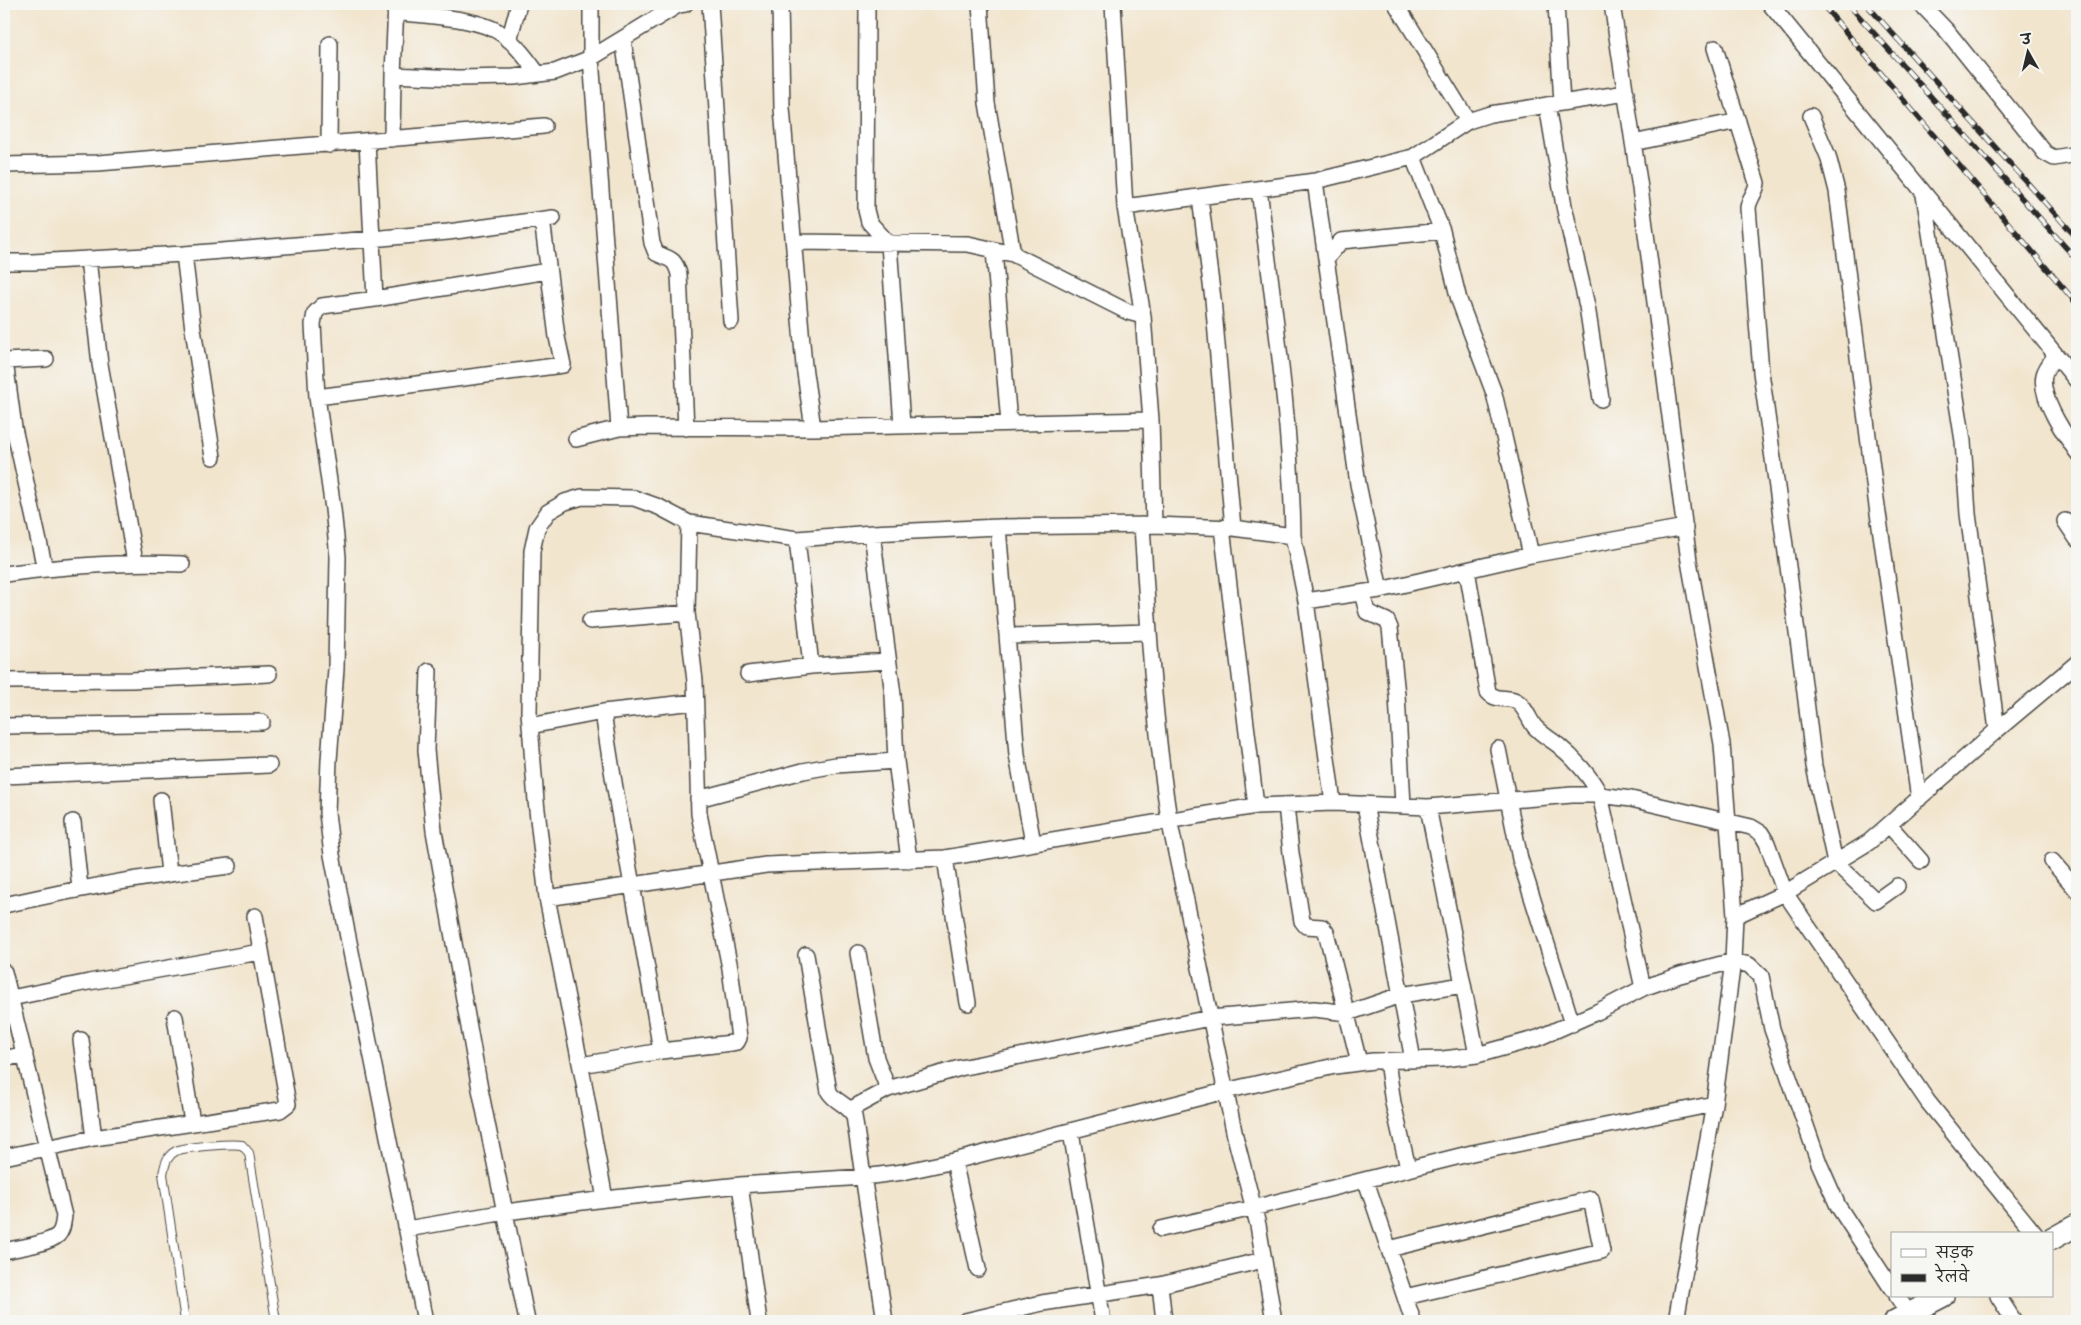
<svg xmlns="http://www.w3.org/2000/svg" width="2081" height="1325" font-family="'Balsamiq Sans','Playpen Sans Deva',sans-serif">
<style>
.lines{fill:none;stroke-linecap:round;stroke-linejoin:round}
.lane-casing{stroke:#494743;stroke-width:10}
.street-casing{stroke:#494743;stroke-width:18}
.secondary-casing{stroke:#494743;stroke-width:24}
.lane{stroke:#fff;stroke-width:8}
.street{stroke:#fff;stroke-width:15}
.secondary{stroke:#fff;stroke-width:21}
.rail-casing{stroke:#2b2b2b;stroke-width:5.5}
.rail{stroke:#f6f6f2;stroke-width:4;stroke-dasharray:11;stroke-linecap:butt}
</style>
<rect width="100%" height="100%" fill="#f6f6f2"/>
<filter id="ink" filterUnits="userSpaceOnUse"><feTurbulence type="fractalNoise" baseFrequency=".02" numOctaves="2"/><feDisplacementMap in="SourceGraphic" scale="10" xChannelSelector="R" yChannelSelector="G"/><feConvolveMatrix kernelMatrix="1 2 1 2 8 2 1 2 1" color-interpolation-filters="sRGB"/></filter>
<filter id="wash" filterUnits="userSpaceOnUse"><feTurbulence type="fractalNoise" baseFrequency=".0096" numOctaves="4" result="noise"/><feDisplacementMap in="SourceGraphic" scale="20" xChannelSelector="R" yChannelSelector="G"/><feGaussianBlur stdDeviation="1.12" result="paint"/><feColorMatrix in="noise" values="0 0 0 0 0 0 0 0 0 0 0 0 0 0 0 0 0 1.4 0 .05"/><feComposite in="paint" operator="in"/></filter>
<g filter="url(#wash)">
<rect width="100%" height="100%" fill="#f2e5ce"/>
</g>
<g filter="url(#ink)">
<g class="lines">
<defs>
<path id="lane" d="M 185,1321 L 163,1174 C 165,1165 166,1156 176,1151 C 185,1147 231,1143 242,1145 L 249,1153 L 276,1321"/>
<path id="street" d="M 396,4 L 393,75 L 458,78 L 514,77 L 555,72 L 591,58 L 678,5 L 685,4
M 591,4 L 591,58 L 619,428
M 710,4 L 731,321
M 780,4 L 782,108 L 804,366 L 813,428
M 867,4 L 866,210 L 869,222 L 889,244 L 902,425
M 980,4 L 987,103 L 1013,254
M 1113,4 L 1125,207 L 1143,316 L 1151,420 L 1154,525
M 1396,4 L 1468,121
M 1556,4 L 1562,103
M 1612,4 L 1640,188 L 1689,561 L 1722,744 L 1735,916 L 1733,961 L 1714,1104 L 1676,1321
M 1770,4 L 2077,381
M 1921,4 L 1947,31 L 2045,153 L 2054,158 L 2077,154
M 395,12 C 425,16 478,17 502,34 C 517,45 527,59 538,74
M 623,39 L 652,243 L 656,253 C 670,260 674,257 679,274 L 686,428
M 509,40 L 519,4
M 1715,48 L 1757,183 C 1756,193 1749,198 1748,208 L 1761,372 L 1802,668 L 1814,766 L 1835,862 L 1876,901 L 1897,886
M 1547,105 L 1564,206 L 1587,306 L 1601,399
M 1811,116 L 1828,156 L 1837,191 L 1876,499 L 1919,799
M 392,139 L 393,75
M 367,141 L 375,299
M 1633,143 L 1738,121
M 329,145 L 330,44
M 1413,157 L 1442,231 L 1459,300 L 1494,393 L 1531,555
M 4,165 L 98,163 L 544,126
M 1315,181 L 1358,484 L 1380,590
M 1259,189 C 1273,304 1291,420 1293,536
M 1924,195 L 1963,441 L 1968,514 L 1997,730 L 2077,663
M 1125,207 L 1315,181 L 1413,157 L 1468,121 L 1490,114 L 1626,93
M 794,242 L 968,244 L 1013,254 L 1128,312 L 1143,316
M 994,251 L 1009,423
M 184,254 L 193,329 L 213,457
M 88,259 L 100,364 L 135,562
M 1326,259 L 1341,241 L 1442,231
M 4,262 L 32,262 L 184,254 L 371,239 L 448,232 L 553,218
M 2056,355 C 2052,361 2046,367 2044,375 C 2039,398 2065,435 2077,452
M 4,361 L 46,359
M 5,361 L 14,428 L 45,569
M 317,397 L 563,365 L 557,337 L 543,227 L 536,220
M 576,439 L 619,428 L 646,427 L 813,428 L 1151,420
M 2065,521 L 2077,539
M 1142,525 C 1148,623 1154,722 1169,819 L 1235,1136 L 1258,1225 L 1274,1321
M 998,527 L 1017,755 L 1033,843
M 1222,528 L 1256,806
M 1233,528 L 1293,536 L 1306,601 L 1333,803
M 872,533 L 893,695 L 896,761 L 909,860
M 797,539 L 811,666
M 1467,570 L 1488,692 C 1497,702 1506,696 1516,701 C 1524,705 1529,719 1534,726 C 1541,734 1550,739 1558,745 C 1574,758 1591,777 1600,795 L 1643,988
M 4,574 C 64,566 122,561 182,564
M 1362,593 L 1367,612 L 1387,621 L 1390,628 L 1397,695 L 1403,805
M 1306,601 L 1380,590 L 1531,555 L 1685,527
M 590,621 L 687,613
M 1009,636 L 1149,632
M 429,671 L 426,750 L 434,831 L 480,1089 L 527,1321
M 748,674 L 811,666 L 888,661
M 4,681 L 131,680 L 269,674
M 603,712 C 619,825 643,937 661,1051
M 4,726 L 262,722
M 530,726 L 603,712 L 695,702
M 1498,749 L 1520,859 L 1572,1024
M 4,776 L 269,765
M 698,799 L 803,771 L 836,765 L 896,761
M 161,800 L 169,873
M 1365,804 L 1413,1060
M 1286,805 L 1291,853 L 1302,921 L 1306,926 L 1322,927 L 1326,932 L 1359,1062
M 1428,807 L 1477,1055
M 73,822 L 80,888
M 1889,825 L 1921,861
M 945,858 L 968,1003
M 2052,861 L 2077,890
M 547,898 L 766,865 L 945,858 L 1256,806 L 1333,803 L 1428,807 L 1572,795 L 1600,795 L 1631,799 L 1751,827 L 1761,833 L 1767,843 L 1785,893 L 1928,1102 L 2035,1234
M 4,905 C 79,888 153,875 229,866
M 1735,916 L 1785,893 L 1869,842 L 1997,730
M 858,953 L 876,1058 L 888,1089
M 806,955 L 829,1092 C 836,1103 848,1104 854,1116 L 885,1321
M 4,972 L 64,1216 C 63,1222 63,1230 58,1235 C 48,1244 17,1248 4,1251
M 11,998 L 89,982 L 260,952
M 175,1017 L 192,1122
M 81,1040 L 94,1138
M 4,1059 L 25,1054
M 1387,1061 L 1393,1103 L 1408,1168
M 581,1065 L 661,1051 L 732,1043 L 737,1042 L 739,1038 L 730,968 L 699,814 L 695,681 L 687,613 L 689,523
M 851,1109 L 888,1089 L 960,1068 L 1210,1018 L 1314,1009 L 1348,1013 L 1401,995 L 1463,985
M 1071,1132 L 1103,1321
M 4,1157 L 94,1138 L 280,1110 L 288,1104 L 255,916
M 954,1161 L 978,1269
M 1366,1181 L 1413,1321
M 740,1185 L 759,1321
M 605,1199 L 583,1078 L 547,898 L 536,801 L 529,712 L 532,551 L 537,528 L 548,512 L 565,502 L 582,497 L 634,498 L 659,507 L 689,523 L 797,539 L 872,533 L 998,527 L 1154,525 L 1233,528 L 1213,299 L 1200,198
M 407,1229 L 506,1212 L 605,1199 L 740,1185 L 864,1177 L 903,1172 L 954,1161 L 1225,1091 L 1335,1066 L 1373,1061 L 1443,1059 L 1477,1055 L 1538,1038 L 1597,1012 L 1643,988 L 1680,975 L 1733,961 L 1749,965 L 1761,976 L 1772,1029 L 1819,1163 L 1838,1206 L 1892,1289
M 1161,1229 L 1253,1208 L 1472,1153 L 1714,1104
M 1389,1249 L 1591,1199 L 1602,1251 L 1405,1297
M 1160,1285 L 1164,1321
M 1897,1296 L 1909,1314
M 1998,1296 L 2014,1321
M 425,1321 L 345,922 L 332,855 L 327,813 L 329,760 L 336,669 L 338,557 L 333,509 L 317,397 L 313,324 L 315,313 L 322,306 L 375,299 L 548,271
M 965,1321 L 1042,1303 L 1160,1285 L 1263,1260"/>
<path id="secondary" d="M 2052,1239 L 2077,1225
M 1895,1321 L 1943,1296"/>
</defs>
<use href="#lane" class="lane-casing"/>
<use href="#street" class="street-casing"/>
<use href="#secondary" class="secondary-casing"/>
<use href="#lane" class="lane"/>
<use href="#street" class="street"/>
<use href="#secondary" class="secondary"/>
<defs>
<path id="rail" d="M 1822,4 L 2077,304
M 1848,4 L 2077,260
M 1866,4 L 2077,238"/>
</defs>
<use href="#rail" class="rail-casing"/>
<use href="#rail" class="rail"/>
</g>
</g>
<rect width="2081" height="1325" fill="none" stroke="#f6f6f2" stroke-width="20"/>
<rect x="1891" y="1232" width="162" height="65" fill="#f6f6f2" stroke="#a5a5a2"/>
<rect x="1901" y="1249" width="25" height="8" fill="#ffffff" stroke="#a5a5a2"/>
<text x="1936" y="1258" font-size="15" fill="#2b2b2b">सड़क</text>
<rect x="1901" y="1274" width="25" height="8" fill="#2b2b2b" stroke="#a5a5a2"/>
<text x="1936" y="1282" font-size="15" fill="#2b2b2b">रेलवे</text>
<g transform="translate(2028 52) rotate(352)" stroke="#f6f6f2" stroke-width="4" paint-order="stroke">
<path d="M0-4L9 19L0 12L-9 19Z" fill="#2b2b2b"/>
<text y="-8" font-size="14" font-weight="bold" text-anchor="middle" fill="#2b2b2b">उ</text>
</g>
</svg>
